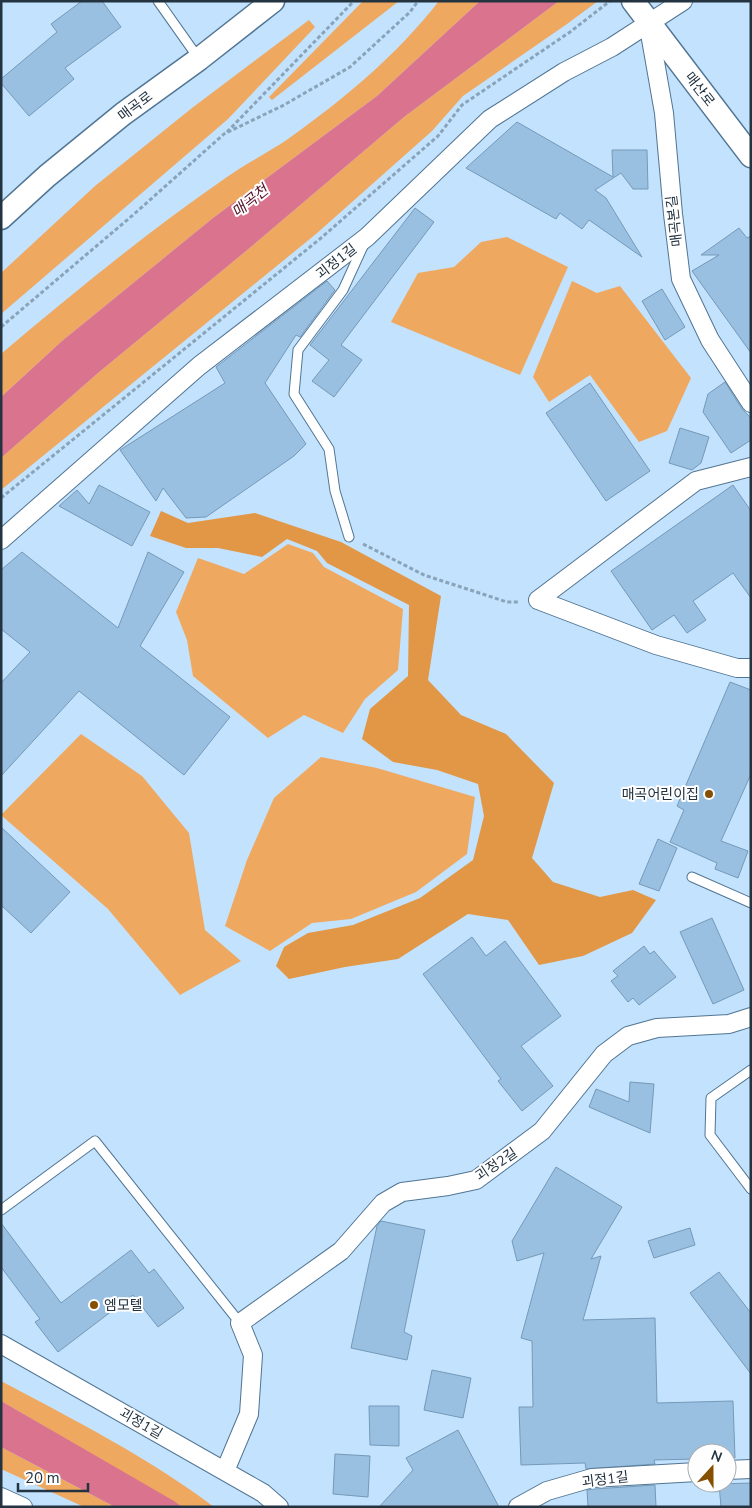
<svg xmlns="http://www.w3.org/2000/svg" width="752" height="1508" font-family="'Nunito Sans','Noto Sans KR',sans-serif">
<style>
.green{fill:#efa85f}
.forest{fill:#e19746}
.water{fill:#da738d}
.building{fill:#9ac0e1;stroke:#7499b9}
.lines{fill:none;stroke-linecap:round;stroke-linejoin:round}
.service-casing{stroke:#517593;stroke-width:11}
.minor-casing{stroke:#517593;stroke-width:20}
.tertiary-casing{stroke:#517593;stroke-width:25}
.path{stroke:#89a3b9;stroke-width:3;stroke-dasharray:4 2.5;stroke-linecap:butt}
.service{stroke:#fff;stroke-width:9}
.minor{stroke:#fff;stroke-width:18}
.tertiary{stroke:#fff;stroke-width:22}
.poi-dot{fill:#854e00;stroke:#fefefe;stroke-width:2}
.labels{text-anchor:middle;stroke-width:4;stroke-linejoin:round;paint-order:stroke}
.street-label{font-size:14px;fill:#233340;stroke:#fefefe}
.poi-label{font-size:14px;fill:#233340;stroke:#fefefe;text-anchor:end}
.water-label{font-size:15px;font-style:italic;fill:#511025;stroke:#fefefe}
</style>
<rect width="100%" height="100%" fill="#c3e2fd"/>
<path class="green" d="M 363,1 L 399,1 L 272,100 L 269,97 Z
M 439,1 L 480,1 L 377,96 L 213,218 L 62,341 L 1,397 L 1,354 C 74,292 149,231 227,177 C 247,163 269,152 288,139 C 344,99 397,55 439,1 Z
M 559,1 L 598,1 L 567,24 L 463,96 L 432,131 L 316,234 L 1,490 L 1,458 L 98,373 L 252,246 L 404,117 Z
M 309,20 L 315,27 L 228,119 L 1,314 L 1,273 L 95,186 L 192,108 Z
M 507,237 L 568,267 L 520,375 L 391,322 L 418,273 L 454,267 L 481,242 Z
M 572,281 L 597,293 L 620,286 L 691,378 L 667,431 L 639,442 L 590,375 L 549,402 L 533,377 Z
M 288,544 L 313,553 L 324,567 L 403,609 L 398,670 L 365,699 L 343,733 L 304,715 L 268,738 L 193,676 L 187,640 L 176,612 L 198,558 L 244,574 Z
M 81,734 L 142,776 L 189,833 L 205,930 L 241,961 L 180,995 L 108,909 L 1,815 Z
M 321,757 L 377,768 L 475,797 L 467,854 L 416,892 L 351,919 L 312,923 L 270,951 L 225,926 L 247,860 L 274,798 Z
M 1,1381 C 74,1420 148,1457 214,1507 L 182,1507 L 1,1401 Z
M 1,1447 L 115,1507 L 84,1507 L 1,1469 Z"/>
<path class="forest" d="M 161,511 L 188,523 L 255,513 L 341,542 L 441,596 L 428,680 L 461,715 L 506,734 L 554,783 L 532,858 L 553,882 L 600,897 L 633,890 L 656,900 L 632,933 L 583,956 L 539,965 L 508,920 L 468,914 L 398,959 L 345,967 L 289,979 L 276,966 L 284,947 L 308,933 L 353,925 L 420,898 L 473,860 L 484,816 L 478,784 L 437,770 L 393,762 L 362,739 L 370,709 L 408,676 L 409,605 L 327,563 L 317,551 L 287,539 L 262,557 L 218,548 L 186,548 L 150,536 Z"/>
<path class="water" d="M 480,1 L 559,1 L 404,117 L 252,246 L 98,373 L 1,458 L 1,397 L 62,341 L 213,218 L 377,96 Z
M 1,1401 L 174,1501 L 182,1507 L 115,1507 L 1,1447 Z"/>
<path class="building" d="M 82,1 L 102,1 L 121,27 L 65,68 L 74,79 L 29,116 L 1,83 L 1,79 L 57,32 L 51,24 Z
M 517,122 L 613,177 L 612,150 L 647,150 L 648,189 L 633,189 L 621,173 L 595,190 L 606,198 L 642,257 L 589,220 L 582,229 L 560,213 L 556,219 L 466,168 Z
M 415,208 L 434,222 L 341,345 L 362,360 L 334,397 L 312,381 L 329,360 L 310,345 Z
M 739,228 L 747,238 L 751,236 L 751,353 L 692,271 L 719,255 L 701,255 Z
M 327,281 L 335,290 L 300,337 L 296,335 L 265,383 L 306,444 L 294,456 L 206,517 L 186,518 L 163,488 L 156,501 L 120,450 L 225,383 L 216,367 Z
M 662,289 L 685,327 L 665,340 L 642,301 Z
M 725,382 L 742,409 L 751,418 L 751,440 L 731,453 L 703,412 L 708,394 Z
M 590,383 L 650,471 L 606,501 L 546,413 Z
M 680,428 L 709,437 L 701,463 L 692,470 L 669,463 Z
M 99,485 L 150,512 L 132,546 L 59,506 L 77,490 L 89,504 Z
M 733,485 L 751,511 L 751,598 L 733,573 L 693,601 L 706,620 L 687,633 L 674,615 L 652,630 L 611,571 Z
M 22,552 L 118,628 L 148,552 L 184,572 L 140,646 L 230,717 L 184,775 L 79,691 L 1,776 L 1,683 L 30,652 L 1,629 L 1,570 Z
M 730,682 L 751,690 L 751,774 L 721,841 L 748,851 L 738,878 L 715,869 L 717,863 L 670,842 L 684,810 L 677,806 Z
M 1,827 L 70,892 L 31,933 L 1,905 Z
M 658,839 L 677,848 L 659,891 L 639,884 Z
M 712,918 L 744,990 L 713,1004 L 680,932 Z
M 472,937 L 486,956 L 505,941 L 561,1016 L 521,1046 L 553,1086 L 522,1111 L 498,1081 L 501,1079 L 423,974 Z
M 644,946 L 650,954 L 654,951 L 676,977 L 639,1005 L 633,998 L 628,1002 L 611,981 L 618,976 L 613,971 Z
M 630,1082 L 654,1084 L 650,1133 L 589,1107 L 596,1089 L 629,1102 Z
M 556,1167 L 622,1207 L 591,1259 L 601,1256 L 583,1320 L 655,1318 L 657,1403 L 733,1401 L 735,1458 L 727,1458 L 727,1453 L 697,1453 L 697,1459 L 654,1460 L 655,1464 L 586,1469 L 585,1463 L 521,1465 L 519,1407 L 533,1407 L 532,1341 L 521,1338 L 544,1253 L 517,1261 L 512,1241 Z
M 381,1221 L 425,1230 L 404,1332 L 412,1336 L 407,1360 L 351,1348 L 377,1226 Z
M 1,1223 L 61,1303 L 131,1250 L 149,1273 L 154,1269 L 184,1308 L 158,1327 L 133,1295 L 58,1352 L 35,1322 L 40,1319 L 1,1267 Z
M 690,1228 L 695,1245 L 654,1258 L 648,1241 Z
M 719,1272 L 751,1313 L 751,1374 L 690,1293 Z
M 432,1370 L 471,1378 L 463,1418 L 424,1410 Z
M 369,1406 L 399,1406 L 399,1446 L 370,1445 Z
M 458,1430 L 499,1507 L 379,1507 L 413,1470 L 406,1458 Z
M 335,1454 L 370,1456 L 368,1497 L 333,1494 Z
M 751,1483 L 751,1507 L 721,1507 L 719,1484 Z
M 655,1485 L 656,1507 L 588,1507 L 587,1490 L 594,1489 Z"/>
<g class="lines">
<defs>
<path id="service" d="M 158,1 L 199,59
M 349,537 L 335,491 L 329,449 L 294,394 L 298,350 L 343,290 L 364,244
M 692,877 L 751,903
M 751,1070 L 711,1098 L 710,1135 L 751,1189
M 1,1210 L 95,1141 L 240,1323"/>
<path id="minor" d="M 648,22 L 664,113 L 673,214 L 681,279 L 710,340 L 751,403
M 1,540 L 199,366 L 367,237 L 490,119 L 564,72 L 612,47 L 683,1
M 538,600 L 696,481 L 751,467
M 538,600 L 656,645 L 737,668 L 751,668
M 1,1344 L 263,1493 L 279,1507
M 727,1470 L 751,1469
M 225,1471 L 249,1414 L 253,1355 L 240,1323 L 341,1251 L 383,1203 L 402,1192 L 448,1186 L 476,1180 L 542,1131 L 604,1054 L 628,1036 L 657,1028 L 729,1024 L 751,1017
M 1,1497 L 23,1507
M 518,1507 L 547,1491 L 592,1478 L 697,1472"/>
<path id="tertiary" d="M 633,1 L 751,156
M 1,218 L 47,176 L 123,114 L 199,59 L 273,1"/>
</defs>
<use href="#service" class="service-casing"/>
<use href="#minor" class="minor-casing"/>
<use href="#tertiary" class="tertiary-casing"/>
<path class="path" d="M 227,132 L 354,1
M 1,327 L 133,215 L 224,134 L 284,105 L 350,67 L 410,12 L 418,1
M 1,498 L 321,238 L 438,136 L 462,105 L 570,32 L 610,1
M 363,544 L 424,575 L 507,602 L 520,602"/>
<use href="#service" class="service"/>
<use href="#minor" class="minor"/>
<use href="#tertiary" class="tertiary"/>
</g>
<g class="poi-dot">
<circle cx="709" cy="794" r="5"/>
<circle cx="94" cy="1305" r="5"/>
</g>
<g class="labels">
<g class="street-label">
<text transform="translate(700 89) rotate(52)" y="5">매산로</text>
<text transform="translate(135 106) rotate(-37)" y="5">매곡로</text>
<text transform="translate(674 221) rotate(-97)" y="5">매곡본길</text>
<text transform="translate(336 261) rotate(-38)" y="5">괴정1길</text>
<text transform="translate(496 1164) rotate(-34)" y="5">괴정2길</text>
<text transform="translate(141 1423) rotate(30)" y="5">괴정1길</text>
<text transform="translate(605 1479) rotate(-7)" y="5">괴정1길</text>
</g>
<g class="poi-label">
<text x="699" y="799">매곡어린이집</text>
<text x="104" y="1310" text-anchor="start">엠모텔</text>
</g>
<g class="water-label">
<text transform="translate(250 201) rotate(-39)" y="5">매곡천</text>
</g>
</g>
<rect width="752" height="1508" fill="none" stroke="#233340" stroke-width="5"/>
<g transform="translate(712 1468) rotate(21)"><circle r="24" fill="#fefefe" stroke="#a6adb2"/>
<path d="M0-4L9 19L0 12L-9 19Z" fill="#854e00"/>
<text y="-8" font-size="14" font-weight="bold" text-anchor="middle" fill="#233340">N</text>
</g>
<path d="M18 1483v8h70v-8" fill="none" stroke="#233340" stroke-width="2.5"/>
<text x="25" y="1483" font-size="15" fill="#233340" stroke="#fefefe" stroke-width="4" paint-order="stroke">20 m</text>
</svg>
